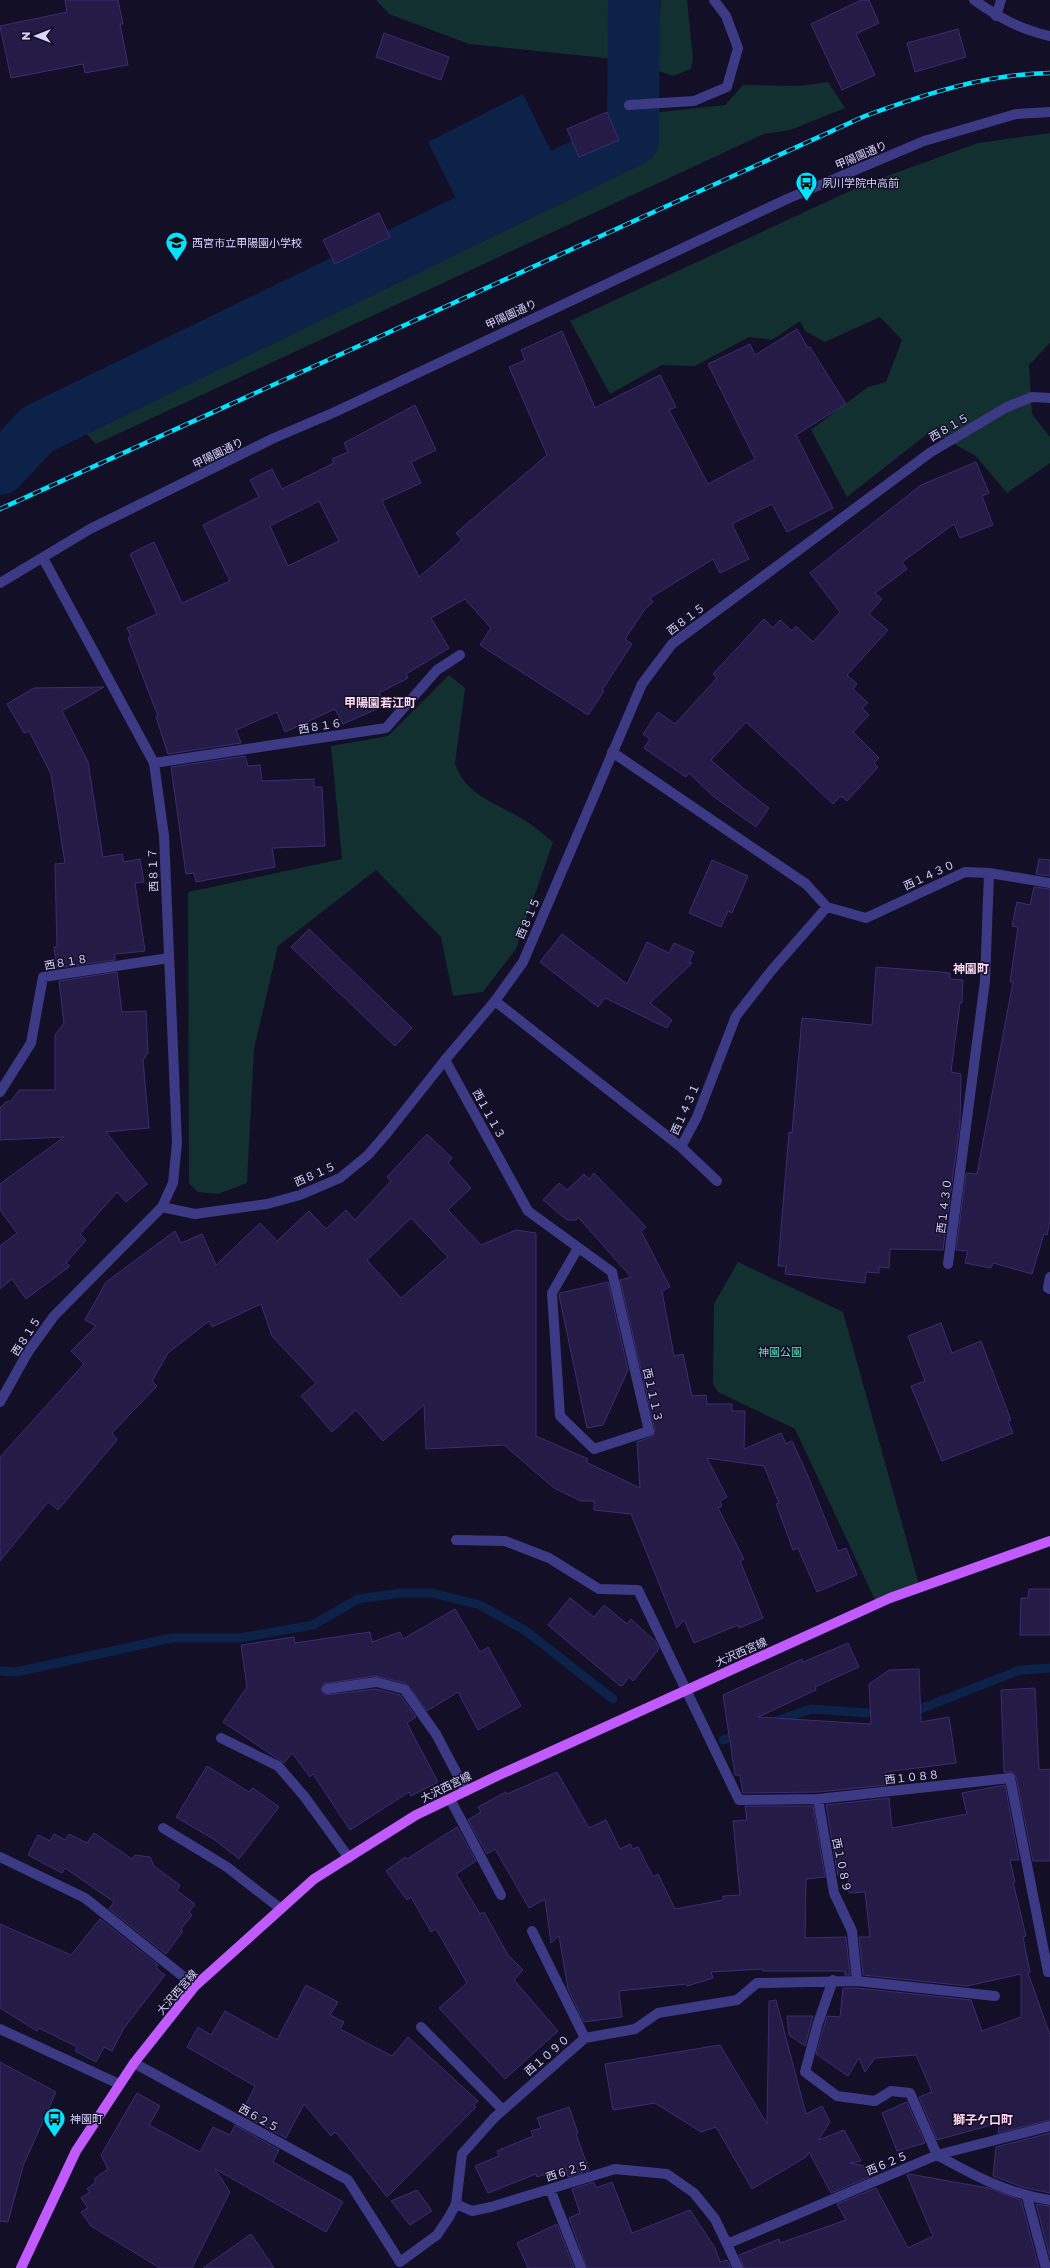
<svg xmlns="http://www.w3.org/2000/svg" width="1050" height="2268" font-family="Montserrat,'Noto Sans JP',sans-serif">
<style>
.green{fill:#12302f}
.water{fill:#0c2248}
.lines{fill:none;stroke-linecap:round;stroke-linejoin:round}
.stream{stroke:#0c2248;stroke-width:9}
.river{stroke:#0c2248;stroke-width:52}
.building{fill:#241b47;stroke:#3b2d73;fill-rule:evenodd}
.minor{stroke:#3d3a85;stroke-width:10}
.tertiary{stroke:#3d3a85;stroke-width:10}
.primary{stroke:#c25bff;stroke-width:10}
.rail-casing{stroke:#00e5ff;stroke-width:4.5}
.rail{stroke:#130f26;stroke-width:3;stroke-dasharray:9;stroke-linecap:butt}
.labels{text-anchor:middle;stroke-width:3;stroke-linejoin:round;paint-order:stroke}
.street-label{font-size:11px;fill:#d9d4ff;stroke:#130f26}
.poi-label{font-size:11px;fill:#d9d4ff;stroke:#130f26;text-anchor:start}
.park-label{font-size:11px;fill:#5fe0c0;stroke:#130f26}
.neighbourhood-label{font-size:12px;font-weight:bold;fill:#ffd6f0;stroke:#130f26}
</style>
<rect width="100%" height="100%" fill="#130f26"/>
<path class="green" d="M 376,0 L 611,0 L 615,59 L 469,44 L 389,14 Z
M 661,0 L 687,0 L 693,59 L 691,69 L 673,76 L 653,69 Z
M 828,82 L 845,108 L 790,130 L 764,134 L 96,444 L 78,425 L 49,437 L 37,465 L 24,460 L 16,431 L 23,418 L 626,140 L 624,116 L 725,105 L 743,85 L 800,86 Z
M 1050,133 L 1050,343 L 1029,365 L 1032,414 L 1050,437 L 1050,463 L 1007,493 L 976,456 L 931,431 L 847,497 L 811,430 L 868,387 L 886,382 L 902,340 L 880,317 L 825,342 L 805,331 L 800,321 L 772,340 L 749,337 L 695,366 L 662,365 L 610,394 L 570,321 L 865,184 L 978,143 Z
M 449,675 L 465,688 L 455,763 C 464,794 495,803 521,818 C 532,824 543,834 553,842 L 516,949 L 483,992 L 453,996 L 441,937 L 376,870 L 278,946 L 254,1049 L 247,1183 L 218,1194 L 198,1192 L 189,1183 L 188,892 L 342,859 L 331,746 L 388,736 Z
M 738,1262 L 843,1312 L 920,1588 L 877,1604 L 795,1429 L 718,1392 L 713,1384 L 714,1304 Z"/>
<path class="water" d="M 523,94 L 553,155 L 458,202 L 428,142 Z"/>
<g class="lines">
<path class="stream" d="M 0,1671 L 16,1672 L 172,1638 L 240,1638 L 313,1625 L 358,1599 L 401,1593 L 432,1593 L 480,1605 L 526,1631 L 613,1699
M 910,1713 L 1020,1670 L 1050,1668
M 773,1722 L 811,1709 L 882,1714
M 723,1740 L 740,1734"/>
<path class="river" d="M 0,469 L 38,429 L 633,140 L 634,0"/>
</g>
<path class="building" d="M 65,0 L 118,0 L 123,24 L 120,24 L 128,65 L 85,73 L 83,64 L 11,78 L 0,26 L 67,12 Z
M 861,0 L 869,0 L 879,23 L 856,34 L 875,75 L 842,90 L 811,24 Z
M 958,29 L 966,57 L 915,72 L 907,43 Z
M 384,33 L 449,57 L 441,80 L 376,57 Z
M 607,112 L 619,140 L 579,157 L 567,129 Z
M 379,213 L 390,237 L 335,264 L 323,240 Z
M 797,329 L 808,348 L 810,347 L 846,404 L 796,435 L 833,508 L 787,532 L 772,504 L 732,524 L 749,559 L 720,573 L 713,559 L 650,598 L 653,602 L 645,609 L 625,639 L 632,644 L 602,690 L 604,691 L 588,715 L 480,645 L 491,628 L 465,599 L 431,618 L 449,648 L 406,674 L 408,678 L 379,693 L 386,705 L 343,724 L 335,709 L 285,732 L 277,712 L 236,730 L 241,743 L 168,754 L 156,717 L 158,716 L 128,638 L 131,636 L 127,628 L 157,614 L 130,554 L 154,542 L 182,603 L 230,581 L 203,525 L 259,497 L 250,480 L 272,469 L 282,489 L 334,463 L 332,459 L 348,452 L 344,443 L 415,405 L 436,450 L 411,462 L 421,483 L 382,501 L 419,577 L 462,540 L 456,533 L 547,455 L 509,367 L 525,360 L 521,350 L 562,331 L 595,408 L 660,375 L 676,407 L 669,410 L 708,484 L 755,459 L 708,364 L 750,344 L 755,355 ZM 319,501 L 339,541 L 288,566 L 270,526 Z
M 976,462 L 989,493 L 982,496 L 993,525 L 960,538 L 954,524 L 902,562 L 907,569 L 875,593 L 882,599 L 869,614 L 888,630 L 847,675 L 857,684 L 853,689 L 868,703 L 862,708 L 869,715 L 853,732 L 879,758 L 874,763 L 878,767 L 847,801 L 841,796 L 833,804 L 746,722 L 711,760 L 743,788 L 769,808 L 756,827 L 713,796 L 689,773 L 686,777 L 644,748 L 650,739 L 643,734 L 658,712 L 675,724 L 717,678 L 713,674 L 764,619 L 773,628 L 780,620 L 792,631 L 796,626 L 813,642 L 840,612 L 810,573 L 921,485 Z
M 104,687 L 62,711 L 88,762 L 103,857 L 122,854 L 124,862 L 140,859 L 144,882 L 135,883 L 145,951 L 115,954 L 115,960 L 57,968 L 54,947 L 57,947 L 55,864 L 65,863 L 51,774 L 29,731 L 24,733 L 7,704 L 34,688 Z
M 245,756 L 248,766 L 260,765 L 262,781 L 314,779 L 314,787 L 322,787 L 325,846 L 272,848 L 275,867 L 196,882 L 194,873 L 186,874 L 171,767 Z
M 1039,859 L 1050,860 L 1050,876 L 1036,874 Z
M 712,860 L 748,876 L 732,913 L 728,911 L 721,927 L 689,913 Z
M 1034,887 L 1050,889 L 1050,1221 L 1047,1235 L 1044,1234 L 1032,1274 L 993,1263 L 991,1268 L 965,1263 L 968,1251 L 956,1250 L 966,1173 L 977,1174 L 1013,982 L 1010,982 L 1018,927 L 1012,926 L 1017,902 L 1030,905 Z
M 309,929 L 412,1028 L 395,1046 L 291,947 Z
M 562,934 L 627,984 L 647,942 L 669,953 L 674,943 L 694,952 L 689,962 L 692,963 L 650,1003 L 672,1020 L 667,1028 L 605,998 L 598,1007 L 540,962 Z
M 876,967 L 941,972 L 950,973 L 950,979 L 963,980 L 962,1003 L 960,1003 L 951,1072 L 961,1074 L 960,1123 L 943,1250 L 890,1249 L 889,1268 L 879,1267 L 879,1273 L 866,1272 L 865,1283 L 785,1274 L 786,1266 L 778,1266 L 789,1132 L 792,1133 L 802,1018 L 872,1025 Z
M 117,972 L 122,1012 L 146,1011 L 148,1053 L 143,1060 L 149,1128 L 106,1132 L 147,1184 L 126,1202 L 117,1192 L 80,1234 L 86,1240 L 66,1263 L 70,1266 L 26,1299 L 12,1279 L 0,1289 L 0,1246 L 17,1233 L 0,1210 L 0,1184 L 64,1137 L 0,1140 L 0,1108 L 6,1102 L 11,1101 L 19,1090 L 55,1090 L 55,1035 L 64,1023 L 59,981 Z
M 427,1134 L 452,1158 L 448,1163 L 471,1188 L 448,1210 L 481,1245 L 516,1230 L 536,1233 L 536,1436 L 588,1459 L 586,1462 L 640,1488 L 637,1442 L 653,1436 L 655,1430 L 620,1280 L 631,1277 L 578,1217 L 576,1220 L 567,1220 L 543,1200 L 559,1183 L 567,1190 L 584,1174 L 589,1179 L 594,1173 L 646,1227 L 641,1231 L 670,1287 L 662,1291 L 674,1356 L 683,1354 L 692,1396 L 706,1395 L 707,1404 L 732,1404 L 732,1411 L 745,1411 L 744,1449 L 781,1433 L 786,1444 L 792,1441 L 808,1476 L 838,1551 L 846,1548 L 857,1575 L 817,1592 L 798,1548 L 793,1550 L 776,1504 L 779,1503 L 764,1466 L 707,1458 L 727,1497 L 720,1501 L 722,1506 L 718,1508 L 744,1559 L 740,1561 L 763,1618 L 739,1628 L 738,1625 L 694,1643 L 684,1620 L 677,1628 L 631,1514 L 594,1510 L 594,1501 L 581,1501 L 554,1488 L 504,1445 L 426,1449 L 424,1405 L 383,1441 L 356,1410 L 332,1432 L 301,1396 L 316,1383 L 272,1336 L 261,1304 L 212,1327 L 209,1321 L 168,1353 L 152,1381 L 157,1386 L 112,1433 L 117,1440 L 58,1510 L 48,1502 L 0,1561 L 0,1457 L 84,1364 L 71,1351 L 96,1326 L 85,1320 L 106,1282 L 175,1231 L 181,1243 L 202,1234 L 216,1265 L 260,1223 L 277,1241 L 309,1211 L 326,1229 L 346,1210 L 355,1220 L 391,1181 L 387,1177 ZM 411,1218 L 448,1257 L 401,1298 L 367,1260 Z
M 608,1282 L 628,1370 L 603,1425 L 587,1428 L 559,1295 L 560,1293 Z
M 941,1323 L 952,1353 L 981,1341 L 1011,1420 L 1008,1421 L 1013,1433 L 942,1461 L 911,1386 L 925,1381 L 908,1336 Z
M 1029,1589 L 1050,1589 L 1050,1635 L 1020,1635 L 1021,1598 L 1028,1598 Z
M 570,1598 L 594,1617 L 604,1605 L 627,1624 L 631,1619 L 656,1642 L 659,1649 L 633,1681 L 629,1677 L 622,1686 L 619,1685 L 548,1625 Z
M 455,1609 L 480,1652 L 488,1647 L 521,1706 L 478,1730 L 458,1692 L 427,1711 L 406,1683 L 375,1676 L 323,1684 L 321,1690 L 325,1695 L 376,1689 L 400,1695 L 416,1717 L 407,1723 L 438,1782 L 411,1796 L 409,1792 L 350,1830 L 313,1774 L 310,1777 L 292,1753 L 284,1763 L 223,1722 L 247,1687 L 241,1645 L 294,1637 L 295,1643 L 370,1632 L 372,1642 L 400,1632 L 403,1639 Z
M 848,1643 L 859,1667 L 815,1687 L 816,1690 L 758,1717 L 871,1724 L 869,1684 L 889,1670 L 919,1669 L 921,1722 L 949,1717 L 956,1763 L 885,1772 L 887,1785 L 818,1792 L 743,1793 L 740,1775 L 735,1775 L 723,1695 L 802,1659 L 803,1662 Z
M 1035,1688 L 1039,1770 L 1050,1769 L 1050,1861 L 1033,1861 L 1016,1777 L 1012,1772 L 1004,1772 L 1001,1690 Z
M 207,1766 L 249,1792 L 253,1788 L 279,1807 L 239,1859 L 215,1840 L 176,1817 Z
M 557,1772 L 589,1828 L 606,1820 L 620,1849 L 630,1844 L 633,1849 L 638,1847 L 653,1877 L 658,1874 L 675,1909 L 723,1900 L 723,1896 L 740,1895 L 733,1821 L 747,1820 L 745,1806 L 813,1806 L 825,1877 L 806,1879 L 805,1938 L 846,1937 L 850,1975 L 845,1975 L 845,1971 L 763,1971 L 763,1969 L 711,1972 L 713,1978 L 687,1986 L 686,1984 L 619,1991 L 622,2017 L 584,2022 L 568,1989 L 559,1936 L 551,1943 L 545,1899 L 529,1908 L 495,1849 L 487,1854 L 468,1820 L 481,1812 L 478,1807 L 506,1792 L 507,1794 Z
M 1005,1785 L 1019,1860 L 1010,1860 L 1015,1882 L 1013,1882 L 1026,1936 L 1023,1937 L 1030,1972 L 1028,1973 L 1050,2035 L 1050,2120 L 998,2133 L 999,2123 L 937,2140 L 919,2097 L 932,2092 L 916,2055 L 875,2058 L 865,2072 L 859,2058 L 848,2076 L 816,2054 L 827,2016 L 840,2017 L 843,1988 L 857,1988 L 971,2000 L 982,2031 L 1021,2017 L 1021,1974 L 967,1986 L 863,1975 L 859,1937 L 870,1937 L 865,1892 L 849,1893 L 848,1875 L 838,1876 L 826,1805 L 889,1798 L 892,1828 L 967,1814 L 962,1793 Z
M 457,1827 L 476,1861 L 456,1874 L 480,1914 L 484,1912 L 508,1955 L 523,1970 L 514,1980 L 558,2031 L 505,2079 L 439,2008 L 467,1983 L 436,1929 L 431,1932 L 411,1897 L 407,1900 L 386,1871 L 405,1857 L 407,1859 Z
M 94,1833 L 132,1859 L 135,1855 L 150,1857 L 154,1866 L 180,1885 L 177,1891 L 195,1904 L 189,1912 L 192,1915 L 181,1929 L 183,1931 L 166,1954 L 109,1909 L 114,1902 L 65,1868 L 62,1873 L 28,1855 L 38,1835 L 50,1841 L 54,1834 L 65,1840 L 69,1834 L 87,1843 Z
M 100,1919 L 158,1965 L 156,1968 L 165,1975 L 124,2028 L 112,2051 L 104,2047 L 96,2062 L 75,2051 L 77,2047 L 39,2028 L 37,2031 L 0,2008 L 0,1924 L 71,1955 Z
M 306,1985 L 338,2002 L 330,2015 L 344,2022 L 340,2029 L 392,2056 L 408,2037 L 478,2101 L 474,2105 L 476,2107 L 387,2197 L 344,2142 L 335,2132 L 331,2136 L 304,2104 L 286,2138 L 241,2114 L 255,2086 L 187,2047 L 198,2027 L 211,2035 L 225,2011 L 277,2040 Z
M 776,2000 L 806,2114 L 822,2106 L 830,2122 L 818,2140 L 844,2130 L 861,2161 L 850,2163 L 864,2166 L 869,2177 L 831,2193 L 809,2152 L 806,2157 L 752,2189 L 716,2127 L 701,2132 L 655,2103 L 613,2110 L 605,2064 L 720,2045 L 767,2124 L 769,2001 Z
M 787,2016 L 813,2016 L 805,2046 L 789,2035 Z
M 0,2062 L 56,2092 L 23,2166 L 8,2222 L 0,2221 Z
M 137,2093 L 160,2106 L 149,2125 L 200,2152 L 213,2127 L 230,2135 L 235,2125 L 279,2150 L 273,2162 L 343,2202 L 326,2232 L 215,2169 L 230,2192 L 192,2268 L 160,2268 L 91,2226 L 81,2212 L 88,2208 L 81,2198 L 90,2192 L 87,2189 L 96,2182 L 94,2179 L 108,2169 L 101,2155 Z
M 907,2102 L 925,2143 L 897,2151 L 882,2113 Z
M 569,2107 L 578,2133 L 576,2134 L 589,2170 L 568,2177 L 565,2167 L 537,2177 L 536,2174 L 488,2193 L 475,2166 L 499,2156 L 497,2151 L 533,2136 L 531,2131 L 541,2128 L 537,2118 Z
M 1050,2133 L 1050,2193 L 1022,2187 L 993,2176 L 996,2147 Z
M 909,2174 L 988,2188 L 1021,2200 L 1039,2268 L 744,2268 L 739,2255 L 779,2239 L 780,2243 L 846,2220 L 837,2204 L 876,2188 L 908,2248 L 933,2236 L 907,2175 Z
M 594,2182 L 596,2188 L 612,2182 L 632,2233 L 690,2210 L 715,2248 L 720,2262 L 727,2260 L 731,2268 L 587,2268 L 569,2218 L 580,2213 L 572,2189 Z
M 417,2190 L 432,2211 L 410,2225 L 391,2201 Z
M 1036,2204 L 1050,2206 L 1050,2258 Z
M 557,2224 L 574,2268 L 528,2268 L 517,2243 Z
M 251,2234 L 274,2268 L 203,2268 Z"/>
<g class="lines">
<path class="minor" d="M 996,16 L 1001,0
M 629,105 L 694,101 L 727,87 L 738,48 L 726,16 L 714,0
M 612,752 L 806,884 L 827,907 L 866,918 L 965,872 L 989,873 L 985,981 L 948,1264
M 154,763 L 386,728 L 437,670 L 460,655
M 989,873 L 1050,883
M 495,1001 L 681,1147 L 697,1117 L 736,1016 L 771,971 L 827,907
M 445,1060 L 528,1211 L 612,1272 L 649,1431 L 594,1449 L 560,1416 L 552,1293 L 578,1248
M 0,1092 L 31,1043 L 43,977 L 169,958
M 681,1147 L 717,1181
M 1050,1277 L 1048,1288 L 1050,1289
M 456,1540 L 505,1541 L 549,1558 L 599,1589 L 638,1590 L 739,1800 L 818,1799 L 1010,1778 L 1048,1972 L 1050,1972
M 327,1689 L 376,1682 L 404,1689 L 436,1734 L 466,1791
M 221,1738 L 278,1766 L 304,1796 L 349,1858
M 450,1799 L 501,1895
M 818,1799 L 834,1893 L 852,1931 L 857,1981
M 163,1828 L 227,1867 L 281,1909
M 0,1857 L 85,1898 L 195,1986
M 532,1931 L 585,2038
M 833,1980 L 818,2023 L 805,2072 L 837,2096 L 875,2101 L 891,2091 L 910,2093 L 937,2155 L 1050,2126
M 421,2027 L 503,2110
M 0,2029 L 119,2084
M 134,2063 L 348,2180 L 400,2262
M 550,2189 L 581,2268
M 1027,2197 L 1046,2268
M 456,2204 L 472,2211 L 491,2207 L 615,2169 L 667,2174 L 694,2193 L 715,2219 L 727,2244 L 937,2155 C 973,2175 1008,2194 1050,2200
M 727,2244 L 738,2268
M 400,2262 L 437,2235 L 449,2217 L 456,2204 L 462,2154 L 494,2118 L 585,2038 L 635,2029 L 658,2013 L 737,2000 L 757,1983 L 857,1981 L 995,1996"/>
<path class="tertiary" d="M 974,0 C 998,17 1021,30 1050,36
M 43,558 L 154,763 L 164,836 L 177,1143 L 173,1183 L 162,1207
M 0,583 L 90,529 L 274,438 L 335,412 L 787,199 L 924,141 L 1016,114 L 1050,112
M 0,1402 L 28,1352 L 54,1316 L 162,1207 L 195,1214 L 267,1204 L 300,1195 L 340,1178 L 368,1155 L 387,1133 L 445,1060 L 495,1001 L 523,962 L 642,684 L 672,644 L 931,452 L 1007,407 L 1032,397 L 1050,398"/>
<path class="primary" d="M 21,2268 L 76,2151 L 134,2063 L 195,1986 L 314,1879 L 416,1815 L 499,1775 L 890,1598 L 1050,1541"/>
<defs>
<path id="rail" d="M 0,509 L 865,116 C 925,94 986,74 1050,73"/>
</defs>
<use href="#rail" class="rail-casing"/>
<use href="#rail" class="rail"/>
</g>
<defs>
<symbol id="bus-pin" viewBox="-11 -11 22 30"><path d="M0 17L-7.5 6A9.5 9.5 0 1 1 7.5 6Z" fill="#00e5ff" stroke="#130f26"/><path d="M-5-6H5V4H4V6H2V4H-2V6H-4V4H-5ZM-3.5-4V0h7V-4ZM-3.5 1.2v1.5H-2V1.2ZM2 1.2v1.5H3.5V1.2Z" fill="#111"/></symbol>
<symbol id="school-pin" viewBox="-11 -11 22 30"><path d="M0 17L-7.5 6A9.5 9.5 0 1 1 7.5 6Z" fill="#00e5ff" stroke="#130f26"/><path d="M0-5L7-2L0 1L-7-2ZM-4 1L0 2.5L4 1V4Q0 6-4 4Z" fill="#111"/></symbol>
</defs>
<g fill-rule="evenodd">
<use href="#bus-pin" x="794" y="170" width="25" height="34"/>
<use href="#school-pin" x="164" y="230" width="25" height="34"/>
<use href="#bus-pin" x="42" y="2106" width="25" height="34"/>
</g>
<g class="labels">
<g class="street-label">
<text transform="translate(861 155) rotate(-23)" y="4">甲陽園通り</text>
<text transform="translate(511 314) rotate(-25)" y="4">甲陽園通り</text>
<text transform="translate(949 427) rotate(-30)" y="4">西８１５</text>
<text transform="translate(218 453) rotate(-26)" y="4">甲陽園通り</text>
<text transform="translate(686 619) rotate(-37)" y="4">西８１５</text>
<text transform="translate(320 726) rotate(-9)" y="4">西８１６</text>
<text transform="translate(153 870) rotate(-92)" y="4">西８１７</text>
<text transform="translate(929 875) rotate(-25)" y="4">西１４３０</text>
<text transform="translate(528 918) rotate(-67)" y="4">西８１５</text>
<text transform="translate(66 962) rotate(-10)" y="4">西８１８</text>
<text transform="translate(685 1109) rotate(-66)" y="4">西１４３１</text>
<text transform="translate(489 1114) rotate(61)" y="4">西１１１３</text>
<text transform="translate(315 1174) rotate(-24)" y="4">西８１５</text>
<text transform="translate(944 1206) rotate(-83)" y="4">西１４３０</text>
<text transform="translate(26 1336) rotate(-57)" y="4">西８１５</text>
<text transform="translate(653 1395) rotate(77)" y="4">西１１１３</text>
<text transform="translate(741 1652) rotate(-24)" y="4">大沢西宮線</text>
<text transform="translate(912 1777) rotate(-6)" y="4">西１０８８</text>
<text transform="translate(446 1787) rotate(-26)" y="4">大沢西宮線</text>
<text transform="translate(842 1865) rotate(78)" y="4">西１０８９</text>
<text transform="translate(177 1992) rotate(-49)" y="4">大沢西宮線</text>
<text transform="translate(547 2055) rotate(-41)" y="4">西１０９０</text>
<text transform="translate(259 2118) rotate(29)" y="4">西６２５</text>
<text transform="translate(887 2163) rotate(-23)" y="4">西６２５</text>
<text transform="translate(567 2171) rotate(-17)" y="4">西６２５</text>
</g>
<g class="poi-label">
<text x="822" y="187">夙川学院中高前</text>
<text x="192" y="247">西宮市立甲陽園小学校</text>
<text x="70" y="2123">神園町</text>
</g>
<g class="park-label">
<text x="780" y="1356">神園公園</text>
</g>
<g class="neighbourhood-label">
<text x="380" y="707">甲陽園若江町</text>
<text x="971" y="973">神園町</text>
<text x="983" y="2124">獅子ケ口町</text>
</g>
</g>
<g transform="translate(36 36) rotate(270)" stroke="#130f26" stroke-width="3" paint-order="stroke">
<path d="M0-3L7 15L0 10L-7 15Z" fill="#d9d4ff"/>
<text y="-6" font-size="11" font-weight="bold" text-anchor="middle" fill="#d9d4ff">N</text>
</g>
</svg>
